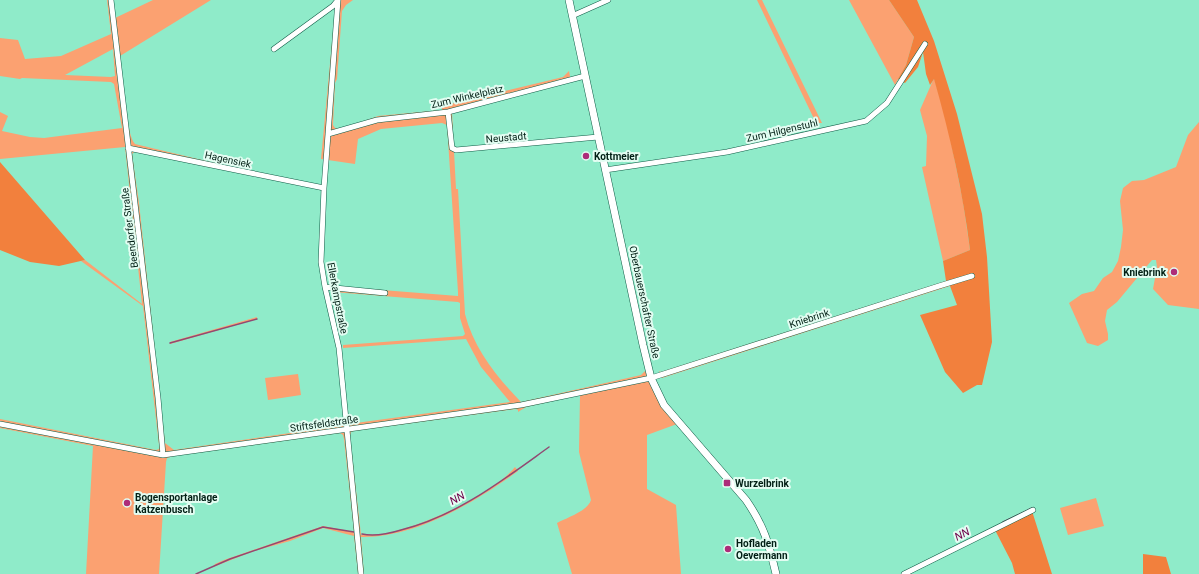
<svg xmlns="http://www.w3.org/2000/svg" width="1199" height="574" font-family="Roboto,sans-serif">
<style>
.green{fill:#fba171;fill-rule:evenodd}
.forest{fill:#f2803d}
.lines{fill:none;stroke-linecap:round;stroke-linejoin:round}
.stream{stroke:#914972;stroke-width:1.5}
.minor-casing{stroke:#0f5c46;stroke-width:6}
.secondary-casing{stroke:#0f5c46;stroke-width:8}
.minor{stroke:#fff;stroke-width:5}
.secondary{stroke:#fff;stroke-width:7}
.poi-dot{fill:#ad2c79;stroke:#e3fdf2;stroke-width:1.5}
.labels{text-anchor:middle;stroke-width:4;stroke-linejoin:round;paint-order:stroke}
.street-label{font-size:10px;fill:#021f15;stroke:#e3fdf2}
.poi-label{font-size:10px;font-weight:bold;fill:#021f15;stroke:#e3fdf2;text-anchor:start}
.water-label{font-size:11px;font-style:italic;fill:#70004a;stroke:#e3fdf2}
</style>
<rect width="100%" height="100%" fill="#8febc9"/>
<path class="green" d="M 107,0 L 113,0 L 115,18 L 153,0 L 211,0 L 120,56 C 122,71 126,136 135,144 L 223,165 L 212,168 L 135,151 L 132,154 L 139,203 L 165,443 L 174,450 L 339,426 L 341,425 L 510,402 L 481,367 L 466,339 L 343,348 L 343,345 L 463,336 L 465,334 L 460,318 L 460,303 L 458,302 L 333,292 L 331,286 L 458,296 L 458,292 L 447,125 L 442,123 L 381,129 L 358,139 L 355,164 L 321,159 L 336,0 L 353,0 L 346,5 L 342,11 L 337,79 L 335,83 L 333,125 L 335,128 L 338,129 L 345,128 L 378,116 L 442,110 L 442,106 L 563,77 L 569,71 L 571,82 L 452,113 L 456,189 L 458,189 L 465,314 C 474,349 496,376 521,402 L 641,375 L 645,371 C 652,391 663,407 677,424 L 647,435 L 647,489 L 676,505 L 681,574 L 572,574 L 557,523 C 566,518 588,511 591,500 L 579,452 L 580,395 L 526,407 L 518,412 L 518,410 L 516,409 L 354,431 L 351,432 L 350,436 L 361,535 C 370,535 379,535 388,533 C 424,525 492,496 515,467 L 518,471 C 476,502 415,538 361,537 L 364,574 L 358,574 L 354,536 L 323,528 L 290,541 L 254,551 L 213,567 L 215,564 L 224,560 L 323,526 L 354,532 L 344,439 L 343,435 L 340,433 L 174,456 L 167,458 L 166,462 L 159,574 L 86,574 L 93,446 L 0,428 L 0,419 L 156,450 L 159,449 L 159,445 L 143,306 L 81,261 L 85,260 L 142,304 L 125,147 L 0,159 L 0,112 L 8,116 L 2,131 L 30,137 L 44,138 L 122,128 L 114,84 L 111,82 L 22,78 L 20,79 L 0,76 L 0,38 L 18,40 L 25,59 L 61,56 L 111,34 ZM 113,49 L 115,76 L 111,77 L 65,75 Z
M 757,0 L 762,0 L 822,123 L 816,123 Z
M 849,0 L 889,0 L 914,37 L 906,65 L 895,85 Z
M 934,78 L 947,122 L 963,202 L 970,250 L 943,261 L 922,167 L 926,166 L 927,136 L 920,110 Z
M 1199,122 L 1199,309 L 1168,305 L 1153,289 L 1157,267 L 1156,260 L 1152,260 L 1117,302 L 1107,310 L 1105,321 L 1108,334 L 1108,340 L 1098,346 L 1087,343 L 1069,303 L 1082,294 L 1094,291 L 1103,278 L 1112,272 L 1118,261 L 1121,247 L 1123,230 L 1120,201 L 1123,188 L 1132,181 L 1144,180 L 1176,167 L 1188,135 Z
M 946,281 L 950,286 L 662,378 L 659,371 L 661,372 Z
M 257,317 L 257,319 L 170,344 L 170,342 Z
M 298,374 L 301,395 L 268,400 L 265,378 Z
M 1096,498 L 1104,526 L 1068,535 L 1060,508 Z"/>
<path class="forest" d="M 889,0 L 917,0 L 934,41 L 957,114 L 982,214 L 987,257 L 992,342 L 982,385 L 977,385 L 963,393 L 945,372 L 920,315 L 957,305 L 950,286 L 946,281 L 943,261 L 970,250 C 963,192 950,135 934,79 L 930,85 L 926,74 L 923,52 L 918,67 L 905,83 L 898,79 L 906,65 L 914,37 Z
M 0,162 L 85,260 L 59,266 L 30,262 L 0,250 Z
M 1032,511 L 1052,574 L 1015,574 L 1012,563 L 995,530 Z
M 1143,554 L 1166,557 L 1171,574 L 1143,574 Z"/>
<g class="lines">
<path class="stream" d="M 170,343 L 257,319
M 1003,522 L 1032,508
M 362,534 C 375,537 388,534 401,530 C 457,516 503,480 549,447
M 196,574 L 230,559 L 323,527 L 354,532"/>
<defs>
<path id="minor" d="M 111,0 L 158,398 L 163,455
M 338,0 L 324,188 L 321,262 L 325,287 L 339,348 L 361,574
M 572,16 L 608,0
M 274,49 L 333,6 L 338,0
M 448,112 L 452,148 L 456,150 L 598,137
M 328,134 L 377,120 L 448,112 L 585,76
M 128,148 L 324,188
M 605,170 L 727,152 L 866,121 L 887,103 L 925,44
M 325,287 L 385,293
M 0,424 L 163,455 L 521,405 L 651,378 L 939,286 L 972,276
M 904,574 L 1033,510"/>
<path id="secondary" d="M 569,0 L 643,345 L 651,378 L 664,405 L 746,500 C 764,526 769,544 776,574"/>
</defs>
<use href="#minor" class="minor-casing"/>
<use href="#secondary" class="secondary-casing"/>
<use href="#minor" class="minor"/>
<use href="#secondary" class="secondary"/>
</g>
<g class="poi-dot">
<circle cx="586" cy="156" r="4"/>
<circle cx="1174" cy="272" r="4"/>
<rect x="723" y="479" width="8" height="8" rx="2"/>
<circle cx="127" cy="503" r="4"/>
<circle cx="728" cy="549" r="4"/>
</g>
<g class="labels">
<g class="street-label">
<text transform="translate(467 96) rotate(-13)" y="4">Zum Winkelplatz</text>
<text transform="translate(782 130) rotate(-13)" y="4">Zum Hilgenstuhl</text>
<text transform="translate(506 137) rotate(-5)" y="4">Neustadt</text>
<text transform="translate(228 159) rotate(12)" y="4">Hagensiek</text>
<text transform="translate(129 228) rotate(-97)" y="4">Beendorfer Straße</text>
<text transform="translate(338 298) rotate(79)" y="4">Ellerkampstraße</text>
<text transform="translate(645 302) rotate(78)" y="4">Oberbauerschafter Straße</text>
<text transform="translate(809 318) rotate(-18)" y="4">Kniebrink</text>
<text transform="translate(324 423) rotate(-8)" y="4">Stiftsfeldstraße</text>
</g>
<g class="poi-label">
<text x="594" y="160">Kottmeier</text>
<text x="1166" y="276" text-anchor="end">Kniebrink</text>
<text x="735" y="487">Wurzelbrink</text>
<text x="135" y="501">Bogensportanlage<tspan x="135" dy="12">Katzenbusch</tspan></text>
<text x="736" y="547">Hofladen<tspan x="736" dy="12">Oevermann</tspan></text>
</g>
<g class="water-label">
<text transform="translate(457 498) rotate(-29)" y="4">NN</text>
<text transform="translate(962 534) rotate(-27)" y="4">NN</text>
</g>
</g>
</svg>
